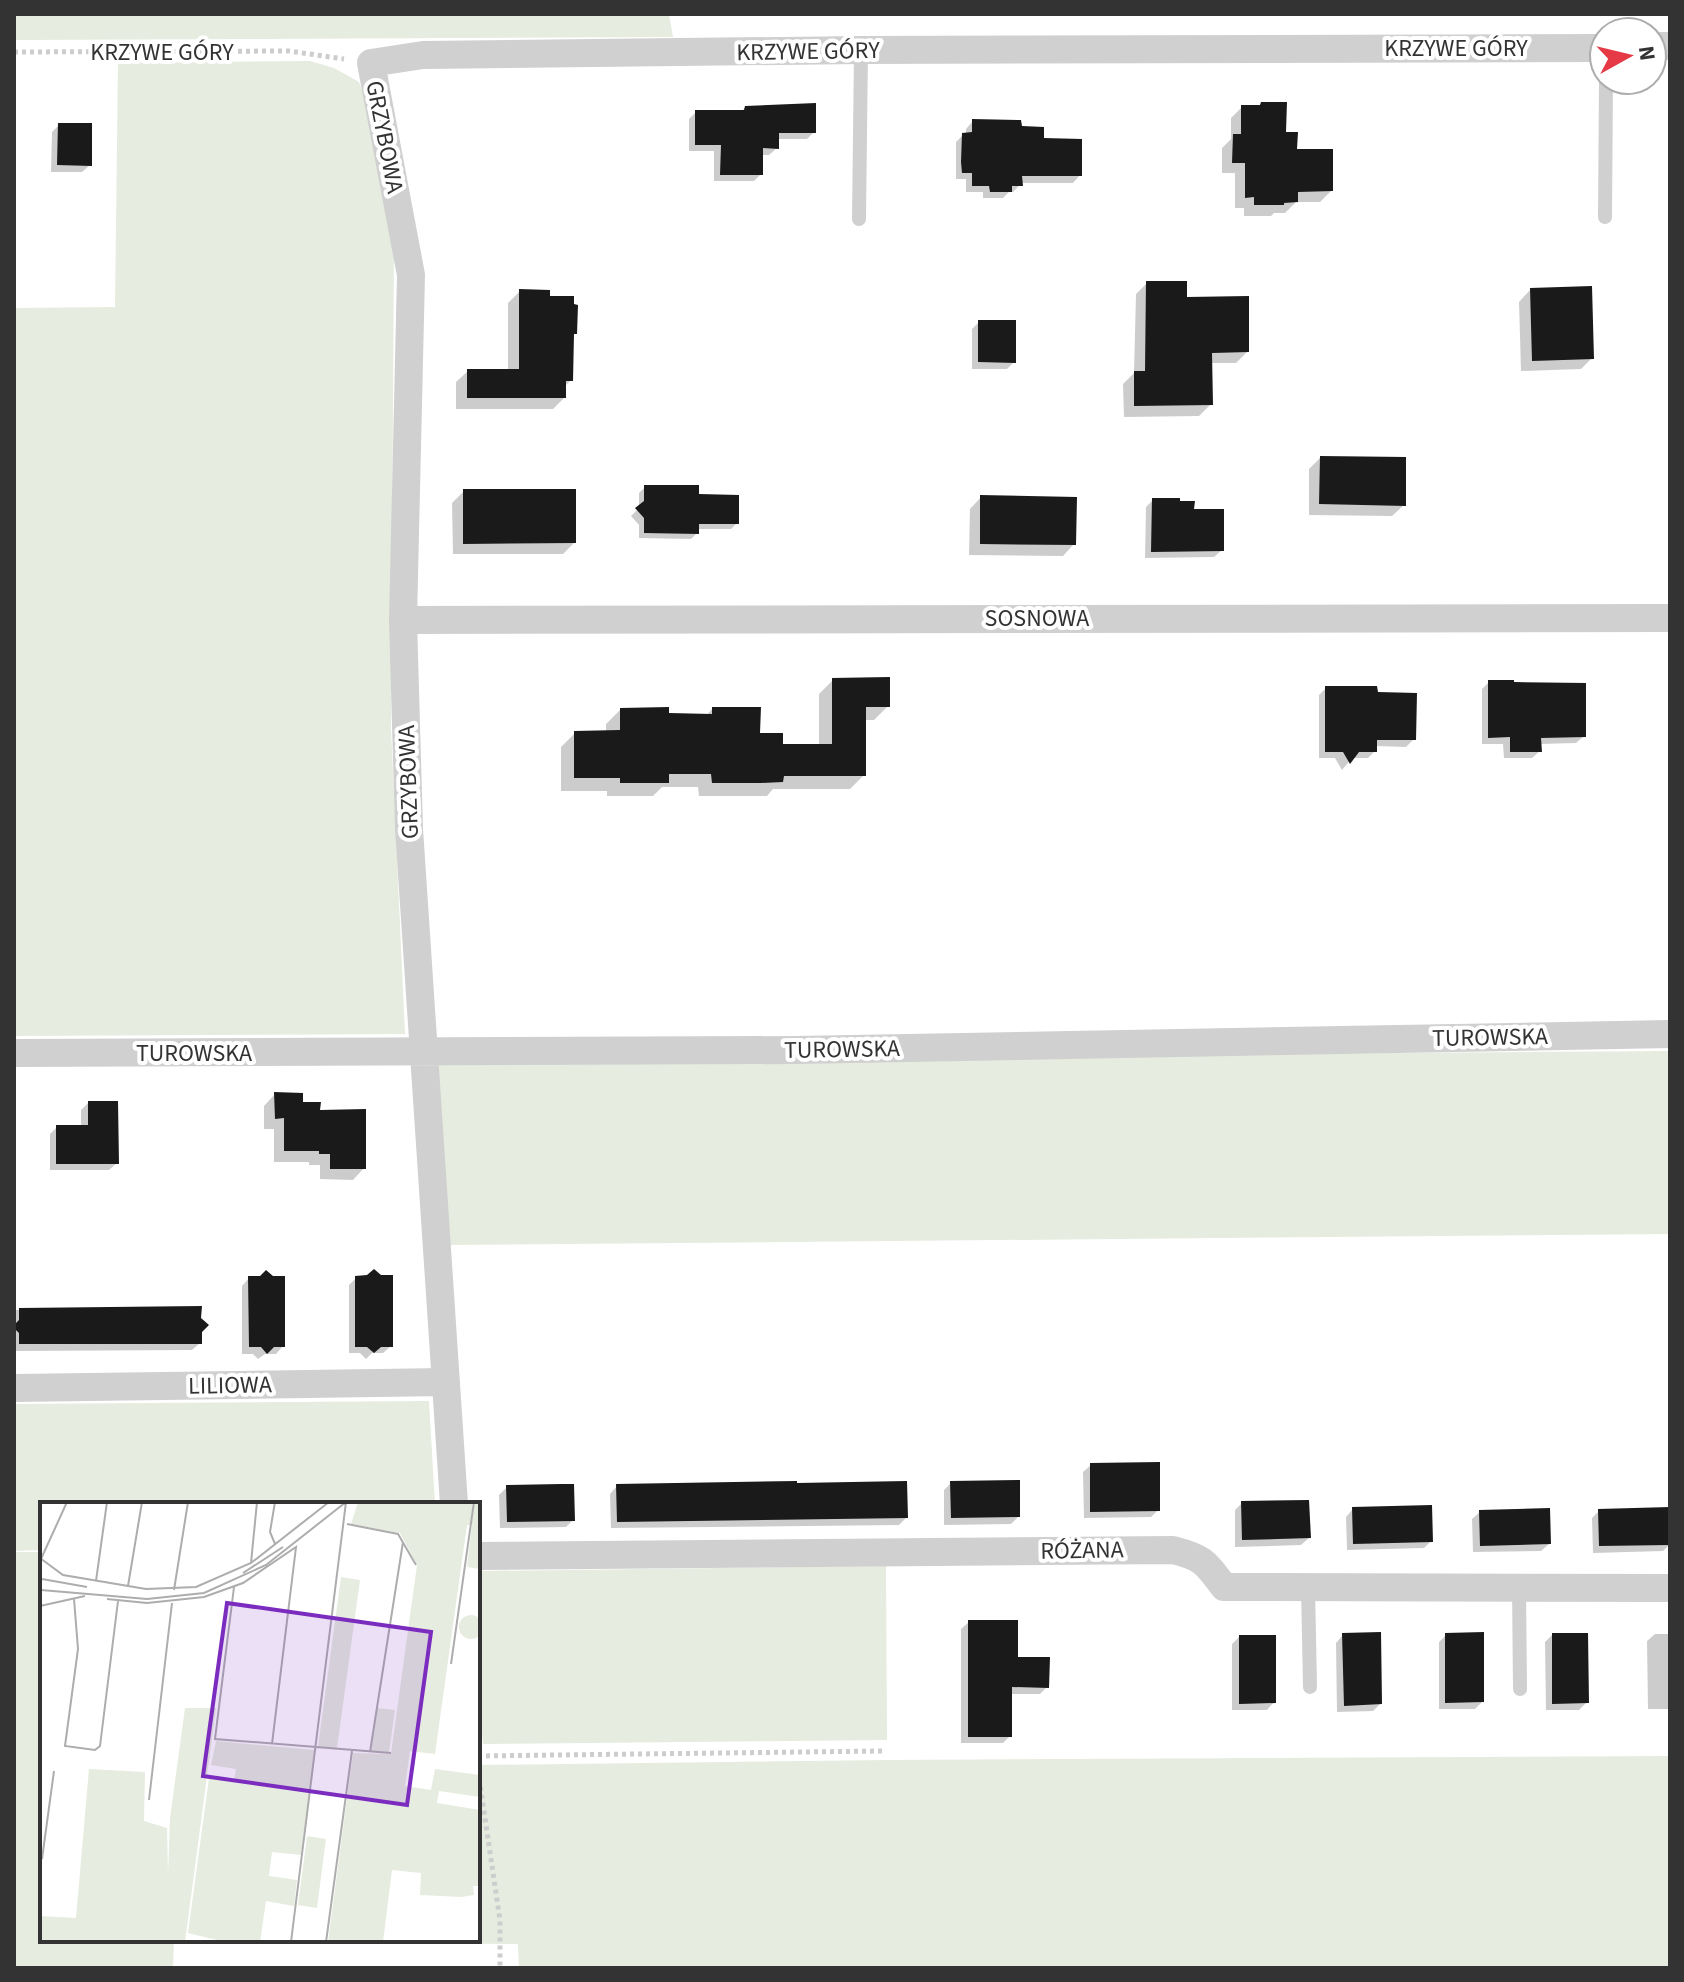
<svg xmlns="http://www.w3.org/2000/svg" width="1684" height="1982" font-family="'Source Sans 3',sans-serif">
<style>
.green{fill:#e6ecdf}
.shadow{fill:#0003}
.building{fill:#1a1a1a}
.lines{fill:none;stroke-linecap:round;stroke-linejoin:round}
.path{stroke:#cdcdcd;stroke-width:5;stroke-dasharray:4 4;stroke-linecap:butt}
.service{stroke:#d0d0d0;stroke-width:14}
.minor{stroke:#d0d0d0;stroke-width:28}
.labels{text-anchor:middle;stroke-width:8;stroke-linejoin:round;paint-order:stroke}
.street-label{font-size:24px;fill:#333;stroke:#fff}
.inset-road{fill:none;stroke:#adadad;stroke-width:2}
.view{fill:#7b2cbf;fill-opacity:0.15;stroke:#7b2cbf;stroke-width:4}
.inset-edge{fill:none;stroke:#333;stroke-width:4}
</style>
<rect width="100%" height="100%" fill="#fff"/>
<path class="green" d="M 14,14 L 669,14 L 673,37 L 14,40 Z
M 310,61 L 334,68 L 359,82 L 376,127 L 394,243 L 391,729 L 405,1034 L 14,1036 L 14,308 L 115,307 L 118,63 Z
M 1670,1051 L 1670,1234 L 447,1245 L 434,1060 Z
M 429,1401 L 435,1504 L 42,1504 L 42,1550 L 14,1551 L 14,1404 Z
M 14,1552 L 42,1552 L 42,1940 L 478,1940 L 478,1765 L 888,1760 L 1670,1756 L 1670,1968 L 519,1968 L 518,1944 L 174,1941 L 173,1968 L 14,1968 Z
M 886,1566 L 887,1740 L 483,1744 L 478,1683 L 478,1571 Z"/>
<path class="shadow" d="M 1242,107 L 1295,151 L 1331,191 L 1320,202 L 1296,202 L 1285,213 L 1274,213 L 1271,216 L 1244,216 L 1244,208 L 1235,208 L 1235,173 L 1222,173 L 1222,148 L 1231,139 L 1231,118 Z
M 745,108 L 814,132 L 807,139 L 777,139 L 777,148 L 769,155 L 761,155 L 761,174 L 754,181 L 714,181 L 714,151 L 689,151 L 689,119 L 696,112 L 741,112 Z
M 973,121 L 1020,128 L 1042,140 L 1080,175 L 1073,183 L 1020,183 L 1020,185 L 1013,192 L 1009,192 L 1003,198 L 983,198 L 983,192 L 966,192 L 966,179 L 956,179 L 956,142 L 963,135 L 966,135 L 966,129 Z
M 59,125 L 90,165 L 82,172 L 51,172 L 52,132 Z
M 1147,283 L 1185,299 L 1247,352 L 1236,363 L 1210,363 L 1211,404 L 1199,416 L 1124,417 L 1123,384 L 1134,373 L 1136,294 Z
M 1530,290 L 1592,358 L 1581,369 L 1521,371 L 1519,302 Z
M 520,291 L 548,298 L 575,333 L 572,337 L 571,380 L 564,387 L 564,398 L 553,409 L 456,409 L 456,382 L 468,371 L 508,371 L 508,303 Z
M 979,322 L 1014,362 L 1007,369 L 972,369 L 972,329 Z
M 1320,458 L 1404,505 L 1392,516 L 1309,515 L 1309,469 Z
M 645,487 L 697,496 L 737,523 L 731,529 L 697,529 L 697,533 L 691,539 L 639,538 L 639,525 L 631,516 L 639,508 L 639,493 Z
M 464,491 L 574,543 L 563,554 L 453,554 L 452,503 Z
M 981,497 L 1074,544 L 1063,556 L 969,555 L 970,509 Z
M 1153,500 L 1192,511 L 1222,550 L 1214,557 L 1145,558 L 1146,507 Z
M 833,680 L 888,706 L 874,720 L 864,720 L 864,775 L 850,789 L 773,789 L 767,796 L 699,796 L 698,787 L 662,787 L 653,796 L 607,796 L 607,791 L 561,791 L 561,747 L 575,733 L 606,732 L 606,724 L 620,710 L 667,715 L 706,716 L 712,709 L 781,746 L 819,746 L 819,694 Z
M 1489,682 L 1584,736 L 1576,743 L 1539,744 L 1540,751 L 1532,758 L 1504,758 L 1503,744 L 1482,744 L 1482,689 Z
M 1326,688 L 1376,694 L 1414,739 L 1406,747 L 1375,746 L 1375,751 L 1368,758 L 1352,758 L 1342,770 L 1335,758 L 1319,758 L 1319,695 Z
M 275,1094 L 318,1112 L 364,1168 L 353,1180 L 320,1179 L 320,1165 L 309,1165 L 309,1162 L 274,1162 L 274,1129 L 264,1129 L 264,1106 Z
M 88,1103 L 117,1163 L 109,1170 L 50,1170 L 50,1134 L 57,1127 L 81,1127 L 81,1110 Z
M 249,1278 L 283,1346 L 276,1354 L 265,1354 L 258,1359 L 253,1354 L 242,1354 L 242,1286 Z
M 356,1278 L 391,1346 L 383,1353 L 372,1353 L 366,1359 L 360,1353 L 349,1353 L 349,1285 Z
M 200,1308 L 200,1343 L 192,1350 L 14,1351 L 14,1310 Z
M 1091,1465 L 1158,1510 L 1151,1517 L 1084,1518 L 1083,1472 Z
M 951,1483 L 1018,1517 L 1011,1524 L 944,1525 L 944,1490 Z
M 617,1486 L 906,1518 L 899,1525 L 611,1528 L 610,1494 Z
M 507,1487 L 573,1520 L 566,1527 L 500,1528 L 499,1495 Z
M 1242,1503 L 1309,1538 L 1301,1545 L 1235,1547 L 1235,1510 Z
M 1353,1509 L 1431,1541 L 1424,1548 L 1347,1550 L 1346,1517 Z
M 1599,1511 L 1670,1544 L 1663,1551 L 1593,1553 L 1592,1518 Z
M 1480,1512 L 1549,1544 L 1541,1551 L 1473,1552 L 1472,1519 Z
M 969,1622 L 1016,1659 L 1047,1687 L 1040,1694 L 1010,1694 L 1010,1736 L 1003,1743 L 961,1743 L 961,1629 Z
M 1655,1634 L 1670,1634 L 1670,1709 L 1648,1709 L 1647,1641 Z
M 1343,1635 L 1380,1704 L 1373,1711 L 1337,1712 L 1336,1643 Z
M 1446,1635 L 1482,1702 L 1475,1709 L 1439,1709 L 1439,1642 Z
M 1552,1635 L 1587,1702 L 1579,1710 L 1546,1710 L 1545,1642 Z
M 1239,1637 L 1274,1702 L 1267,1710 L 1232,1710 L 1232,1644 Z"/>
<path class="building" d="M 1261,102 L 1287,102 L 1286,132 L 1298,132 L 1297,149 L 1333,149 L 1333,191 L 1298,192 L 1298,202 L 1284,203 L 1284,205 L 1254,205 L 1254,197 L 1245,198 L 1245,163 L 1232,163 L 1233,134 L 1241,134 L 1241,105 L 1260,105 Z
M 816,103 L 816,133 L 779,133 L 779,149 L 763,148 L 763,175 L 720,175 L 721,145 L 695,145 L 695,110 L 744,110 L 745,106 Z
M 972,119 L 1021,120 L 1022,126 L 1044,127 L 1044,138 L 1082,139 L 1082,176 L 1022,176 L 1023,186 L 1012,186 L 1012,192 L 990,192 L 989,186 L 972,186 L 972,173 L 962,173 L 961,162 L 962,133 L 972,132 Z
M 58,123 L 92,123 L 92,166 L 57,165 Z
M 1146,281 L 1187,281 L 1187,297 L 1249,296 L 1249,352 L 1212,353 L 1213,405 L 1134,406 L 1134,371 L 1145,371 Z
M 1592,286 L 1594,359 L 1532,361 L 1530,288 Z
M 519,289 L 550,290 L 550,296 L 574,296 L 574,304 L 578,305 L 577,334 L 574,334 L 573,381 L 566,381 L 566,398 L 467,398 L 467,369 L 519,369 Z
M 978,320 L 1016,320 L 1016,363 L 978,362 Z
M 1320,456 L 1406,457 L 1406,506 L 1319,504 Z
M 644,485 L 699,485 L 699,494 L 739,495 L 739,524 L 699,524 L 699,534 L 644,533 L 644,518 L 635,508 L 644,501 Z
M 463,489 L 576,489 L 576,543 L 463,544 Z
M 980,495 L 1077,497 L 1076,545 L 980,544 Z
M 1152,498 L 1180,498 L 1180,501 L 1195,501 L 1194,509 L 1224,509 L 1224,551 L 1151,552 Z
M 890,677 L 890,707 L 866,707 L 866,776 L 784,776 L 783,782 L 761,783 L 712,783 L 711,774 L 669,774 L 669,783 L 620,783 L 620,778 L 574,778 L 574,731 L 620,730 L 620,708 L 669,707 L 669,713 L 712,714 L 712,707 L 761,707 L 760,733 L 783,733 L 783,744 L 832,744 L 832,678 Z
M 1488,680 L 1514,680 L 1514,682 L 1586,683 L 1586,737 L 1541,738 L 1542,752 L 1510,752 L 1510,737 L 1488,738 Z
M 1325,686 L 1377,686 L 1378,692 L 1417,693 L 1416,740 L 1377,740 L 1377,752 L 1359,752 L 1350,764 L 1343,752 L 1325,752 Z
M 274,1092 L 303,1093 L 303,1102 L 321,1102 L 320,1110 L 366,1109 L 366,1169 L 330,1169 L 330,1154 L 319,1154 L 319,1151 L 284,1151 L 284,1118 L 275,1119 Z
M 88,1101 L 118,1101 L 119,1164 L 56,1164 L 56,1125 L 88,1125 Z
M 374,1269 L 381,1275 L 393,1275 L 393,1347 L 381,1347 L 374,1353 L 367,1347 L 355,1347 L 355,1276 L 367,1275 Z
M 266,1270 L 273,1276 L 285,1276 L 285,1347 L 274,1347 L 267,1354 L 261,1347 L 249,1347 L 248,1276 L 260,1276 Z
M 202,1306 L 201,1318 L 209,1325 L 202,1332 L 202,1344 L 19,1344 L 19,1333 L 14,1328 L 14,1325 L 19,1320 L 19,1308 Z
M 1160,1462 L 1160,1511 L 1090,1512 L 1090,1463 Z
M 1020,1480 L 1020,1517 L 951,1518 L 950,1481 Z
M 797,1481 L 797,1483 L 907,1481 L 908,1518 L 617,1522 L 616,1484 Z
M 561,1484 L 574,1484 L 575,1521 L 507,1522 L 506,1485 Z
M 1309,1500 L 1311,1538 L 1242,1540 L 1241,1501 Z
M 1432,1505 L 1433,1542 L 1353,1544 L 1352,1507 Z
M 1670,1507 L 1670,1545 L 1599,1546 L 1598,1509 Z
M 1550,1508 L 1551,1544 L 1480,1546 L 1479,1510 Z
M 968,1620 L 1018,1620 L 1018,1657 L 1050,1657 L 1049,1688 L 1012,1687 L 1012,1737 L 968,1737 Z
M 1381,1632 L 1382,1704 L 1344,1706 L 1342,1633 Z
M 1484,1632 L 1484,1702 L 1445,1703 L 1445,1633 Z
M 1552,1633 L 1588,1633 L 1589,1703 L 1552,1704 Z
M 1239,1635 L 1276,1635 L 1276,1703 L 1239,1704 Z"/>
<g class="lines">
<path class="path" d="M 14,52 L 289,51 L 344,59
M 478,1756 L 882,1751
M 478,1771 L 500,1920 L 500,1968"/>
<path class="service" d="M 1605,217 L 1606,80
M 859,219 L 861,50
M 1308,1587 L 1310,1687
M 1519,1587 L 1520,1689"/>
<path class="minor" d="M 1652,46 L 1670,46
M 403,620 L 1670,618
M 14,1053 L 796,1050 L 1670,1034
M 14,1388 L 446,1382
M 454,1504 L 409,829 L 403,620 L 411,275 L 371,63 L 423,55 L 861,50 L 1604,48
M 478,1556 L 1173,1550 C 1204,1558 1205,1562 1224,1587 L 1670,1588"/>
</g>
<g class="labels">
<g class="street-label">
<text x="1456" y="56">KRZYWE GÓRY</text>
<text transform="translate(808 51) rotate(-1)" y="8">KRZYWE GÓRY</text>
<text x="162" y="60">KRZYWE GÓRY</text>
<text transform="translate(385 137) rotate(79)" y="8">GRZYBOWA</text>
<text x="1037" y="626">SOSNOWA</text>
<text transform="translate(408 782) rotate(-92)" y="8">GRZYBOWA</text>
<text transform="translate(1490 1037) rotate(-1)" y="8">TUROWSKA</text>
<text transform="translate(842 1049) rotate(-1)" y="8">TUROWSKA</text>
<text x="194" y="1061">TUROWSKA</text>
<text transform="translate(230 1385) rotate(-1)" y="8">LILIOWA</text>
<text transform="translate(1082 1550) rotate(-1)" y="8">RÓŻANA</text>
</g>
</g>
<g transform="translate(40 1502)">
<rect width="440" height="440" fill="#fff"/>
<path d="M 318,0 L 440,0 L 440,67 L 427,65 L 432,23 L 427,23 L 395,252 L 370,249 L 365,284 L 391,288 L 395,267 L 440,273 L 440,295 L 399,289 L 397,301 L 440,308 L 440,384 L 433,384 L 434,393 L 421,395 L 380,393 L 381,371 L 352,368 L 343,440 L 288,440 L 313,251 L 351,252 L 377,63 L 360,31 L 311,22 ZM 301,75 L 320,78 L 297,246 L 278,245 ZM419 125a12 12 0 1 1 24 0a12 12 0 1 1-24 0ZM 145,206 L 176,206 L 145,440 L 0,440 L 0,414 L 36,416 L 49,267 L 105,270 L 104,319 L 127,326 L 128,372 L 130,316 ZM 337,206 L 355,208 L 349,250 L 331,249 ZM 176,239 L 275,248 L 261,353 L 232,350 L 229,374 L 257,378 L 254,404 L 226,399 L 220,440 L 185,440 L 148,431 L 169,276 L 194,279 L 196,267 L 171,263 ZM 267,334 L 286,337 L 277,406 L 258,403 Z" fill="#e6ecdf"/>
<path class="inset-road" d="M 235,0 L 230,30 L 235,42M 307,22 L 358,32 L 376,63M 0,56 L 23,73 L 106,87 L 156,85 L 211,61 L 289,0M 1,57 L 27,0M 211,61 L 217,0M 203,71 L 243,45M 2,77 L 47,85M 56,79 L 67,0M 88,84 L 102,0M 194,85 L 175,237 L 351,251M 1,88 L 107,97 L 164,91 L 226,63 L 306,0M 134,88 L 148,0M 34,97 L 38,147 L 25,244 L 55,248 L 60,244 L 78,99M 67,97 L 107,101 L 164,95 L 203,81 L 256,45 L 232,242M 0,104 L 45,94M 411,162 L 434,0M 330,250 L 363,40M 109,298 L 132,101M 2,357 L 14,269M 251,440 L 306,0M 286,440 L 312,249"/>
<path class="view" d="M 187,101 L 391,130 L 367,303 L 163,274 Z"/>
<rect width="440" height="440" class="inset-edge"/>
</g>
<rect width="1684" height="1982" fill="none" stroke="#333333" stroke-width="32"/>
<g transform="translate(1628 56) rotate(82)"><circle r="38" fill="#ffffff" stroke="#adadad" stroke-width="2"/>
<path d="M0-6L14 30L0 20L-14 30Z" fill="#e63946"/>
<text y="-12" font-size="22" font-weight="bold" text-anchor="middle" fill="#333333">N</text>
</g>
</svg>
